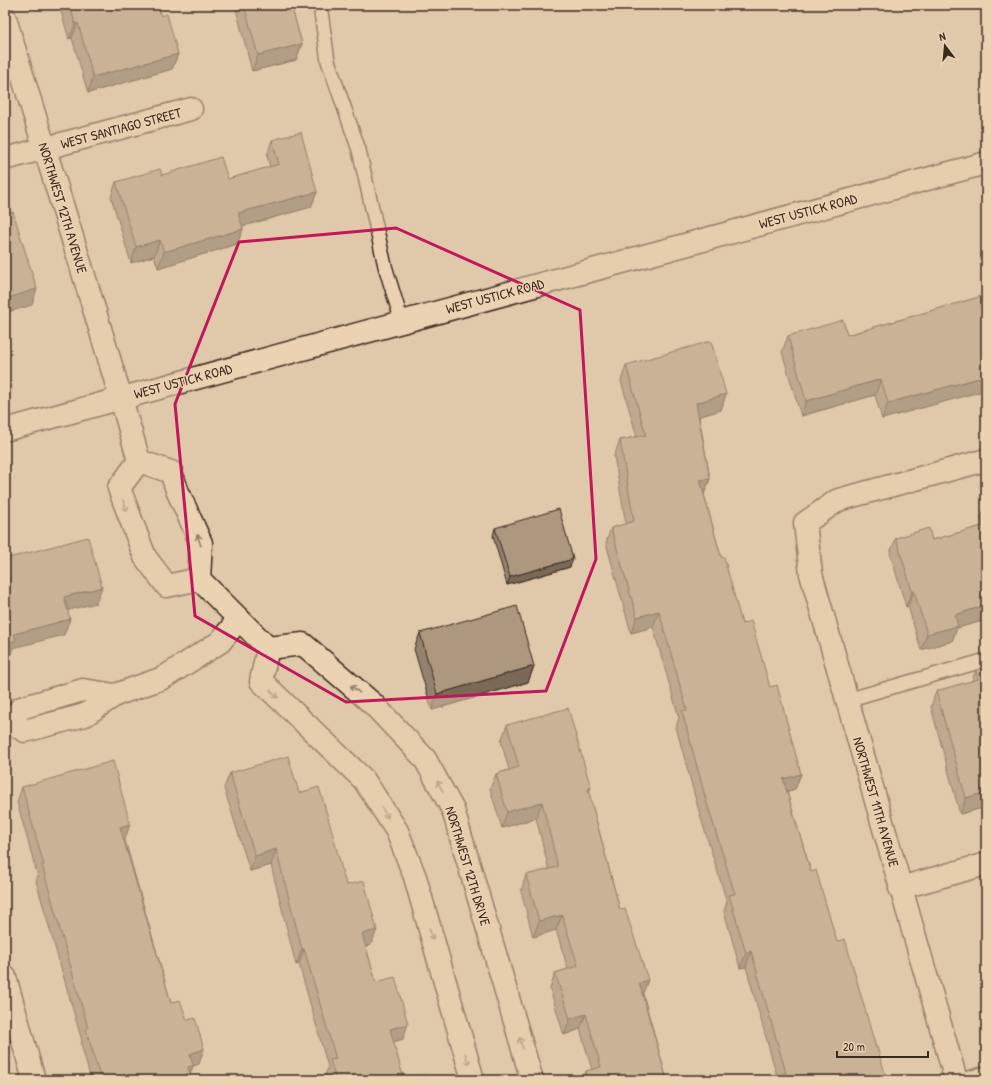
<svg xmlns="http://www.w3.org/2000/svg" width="991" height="1085" font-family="'Patrick Hand',sans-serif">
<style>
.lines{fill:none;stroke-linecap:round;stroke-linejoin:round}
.service-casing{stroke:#3b2a1e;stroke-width:16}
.minor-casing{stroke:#3b2a1e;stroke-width:25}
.secondary-casing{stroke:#3b2a1e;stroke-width:25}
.service{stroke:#ebd2b3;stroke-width:13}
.minor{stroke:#ebd2b3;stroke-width:22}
.secondary{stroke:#ebd2b3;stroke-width:22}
.wall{fill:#95826d;stroke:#3b2a1e}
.shaded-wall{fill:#796a59;stroke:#3b2a1e}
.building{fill:#ad977f;stroke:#3b2a1e}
.oneway{stroke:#937e68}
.marked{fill:none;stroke:#c2185b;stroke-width:3;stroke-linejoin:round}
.labels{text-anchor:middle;stroke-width:3;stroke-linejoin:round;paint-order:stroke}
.street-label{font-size:14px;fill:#3b2a1e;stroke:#ebd2b3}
</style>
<rect width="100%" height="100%" fill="#e0c8aa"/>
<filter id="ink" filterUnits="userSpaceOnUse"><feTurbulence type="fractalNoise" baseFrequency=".025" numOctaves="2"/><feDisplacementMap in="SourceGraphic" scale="8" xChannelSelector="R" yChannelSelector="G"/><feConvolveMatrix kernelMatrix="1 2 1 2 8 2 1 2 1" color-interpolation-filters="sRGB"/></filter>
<g filter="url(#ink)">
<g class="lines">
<defs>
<path id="service" d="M 320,5 L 328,61 L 359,150 L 385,266 L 402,322
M 847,700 L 986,660
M 962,1080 L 986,1073"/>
<path id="minor" d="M 5,18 C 49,166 97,312 139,461
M 5,159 L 191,109
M 139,461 L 171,472 L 177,490 L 201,543 L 199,579 L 268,648
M 139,461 L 119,488 L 145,557 L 167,586 L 199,579
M 268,648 L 303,644 L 373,704 L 425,759 L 453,810 L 532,1080
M 268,648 L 261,681 L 364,780 L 397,831 L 415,877 L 473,1080
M 83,690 L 115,695 L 85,715 L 25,731 L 10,722 L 21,708 Z
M 115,695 L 163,678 L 220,642 L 239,619
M 900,888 L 986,864
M 5,977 L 34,1080
M 956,1080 L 811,574 L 805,523 L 838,500 L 986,460"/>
<path id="secondary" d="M 5,430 L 986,163"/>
</defs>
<use href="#service" class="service-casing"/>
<use href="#minor" class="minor-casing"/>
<use href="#secondary" class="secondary-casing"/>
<use href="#service" class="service"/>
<use href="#minor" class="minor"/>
<use href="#secondary" class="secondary"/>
</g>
<path class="wall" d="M 59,5 L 157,5 L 161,16 L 178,54 L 172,69 L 88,93 L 72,38 L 69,39 Z
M 235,5 L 291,5 L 302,44 L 296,60 L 252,71 Z
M 272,140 L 317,192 L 311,207 L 242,226 L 243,229 L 237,244 L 158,268 L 154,256 L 131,263 L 111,197 L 116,182 L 162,175 L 228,179 L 270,167 L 267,156 Z
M 986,295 L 986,390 L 882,419 L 875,395 L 801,416 L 782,352 L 788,336 L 847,335 Z
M 626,365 L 726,394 L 721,410 L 699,416 L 710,479 L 704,494 L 721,557 L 742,624 L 770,687 L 801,774 L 795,789 L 787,792 L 811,872 L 876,1048 L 887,1080 L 775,1080 L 777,1076 L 746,967 L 740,968 L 724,911 L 727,902 L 700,815 L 676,727 L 679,718 L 653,627 L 631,633 L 606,543 L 611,528 L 626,524 L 614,456 L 620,440 L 637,437 L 621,381 Z
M 986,503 L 986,620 L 957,628 L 952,641 L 921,650 L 908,606 L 906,607 L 890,553 L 896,538 L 932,540 L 983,526 L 981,518 Z
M 495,528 L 570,567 L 507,585 L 493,536 Z
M 420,633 L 534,666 L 528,682 L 432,710 L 414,649 Z
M 986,667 L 986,807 L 960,814 L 931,707 L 936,691 L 972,681 L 976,670 Z
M 507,725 L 591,788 L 589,793 L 620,910 L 643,994 L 667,1080 L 583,1080 L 586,1071 L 592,1070 L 580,1029 L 564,1035 L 550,989 L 555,973 L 568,969 L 556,930 L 533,937 L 521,891 L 526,875 L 549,870 L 536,818 L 502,828 L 490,789 L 496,774 L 509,770 L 501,741 Z
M 230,773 L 299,793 L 346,885 L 371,945 L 366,947 L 376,982 L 403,1039 L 393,1042 L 404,1080 L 326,1080 L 325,1076 L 328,1067 L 299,964 L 296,965 L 271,865 L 250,871 L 224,788 Z
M 22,787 L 125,840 L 171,1003 L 199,1064 L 193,1066 L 190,1075 L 191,1080 L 91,1080 L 81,1044 L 82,1041 L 36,881 L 38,877 L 17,802 Z"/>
<path class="shaded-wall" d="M 78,23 L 72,38 L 69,39 L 75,24 Z
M 302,44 L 296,60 L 252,71 L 258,55 Z
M 178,54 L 172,69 L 88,93 L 93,77 Z
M 317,192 L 311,207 L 233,229 L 238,213 Z
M 243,229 L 237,244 L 158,268 L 164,252 Z
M 160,240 L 154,256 L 131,263 L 136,247 Z
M 37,289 L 32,305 L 5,313 L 5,299 Z
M 986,376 L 986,390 L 882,419 L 888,403 Z
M 881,379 L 875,395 L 801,416 L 806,401 Z
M 726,394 L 721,410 L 691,419 L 696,403 Z
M 710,479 L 704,494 L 700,480 Z
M 573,559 L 570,567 L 507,585 L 510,577 Z
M 102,587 L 96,603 L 58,613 L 64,597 Z
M 912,591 L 914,591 L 908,606 L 906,607 Z
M 986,605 L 986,620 L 957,628 L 952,641 L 921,650 L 927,634 L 955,615 Z
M 659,611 L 653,627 L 631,633 L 637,617 Z
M 70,619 L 64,635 L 13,648 L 10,656 L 5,658 L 5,644 L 14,634 Z
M 534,666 L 528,682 L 432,710 L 437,694 Z
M 801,774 L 795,789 L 777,794 L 783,779 Z
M 986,792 L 986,807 L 960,814 L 966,798 Z
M 542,802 L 536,818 L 502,828 L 507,812 Z
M 130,824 L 125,840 L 115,843 L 120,827 Z
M 276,849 L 271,865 L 250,871 L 255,856 Z
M 562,915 L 556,930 L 533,937 L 539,921 Z
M 377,930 L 371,945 L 357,949 L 362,934 Z
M 302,949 L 304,949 L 299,964 L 296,965 Z
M 751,951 L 746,967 L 740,968 L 746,953 Z
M 648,980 L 642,996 L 639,983 Z
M 586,1014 L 580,1029 L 564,1035 L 570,1019 Z
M 408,1024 L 403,1039 L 384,1045 L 390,1029 Z
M 204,1049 L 199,1064 L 193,1066 L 188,1080 L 183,1080 L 190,1054 Z"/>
<path class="building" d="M 70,5 L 157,5 L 161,16 L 167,14 L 178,54 L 93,77 L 78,23 L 75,24 Z
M 244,5 L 291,5 L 302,44 L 258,55 Z
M 301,132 L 317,192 L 238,213 L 243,229 L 164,252 L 160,240 L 136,247 L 116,182 L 160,169 L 162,175 L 221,157 L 228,179 L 279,164 L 272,140 Z
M 13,212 L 37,289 L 5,299 L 5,215 Z
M 986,295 L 986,376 L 888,403 L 881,379 L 806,401 L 788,336 L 843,320 L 847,335 Z
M 711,341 L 726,394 L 696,403 L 710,479 L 700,480 L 721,557 L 724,557 L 742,624 L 751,621 L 770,687 L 777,685 L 801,774 L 783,779 L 811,872 L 816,870 L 837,942 L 845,939 L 876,1048 L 877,1047 L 887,1080 L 778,1080 L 777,1076 L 786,1073 L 751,951 L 746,953 L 729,895 L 735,894 L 706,800 L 682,711 L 687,710 L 659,611 L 637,617 L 611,528 L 634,521 L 620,440 L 646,435 L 626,365 Z
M 559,509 L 573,559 L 510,577 L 495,528 Z
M 986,525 L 986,605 L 955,615 L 958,626 L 927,634 L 914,591 L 912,591 L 896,538 L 929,528 L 932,540 Z
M 88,537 L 102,587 L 64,597 L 70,619 L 14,634 L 16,640 L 5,644 L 5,559 Z
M 517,606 L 534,666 L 437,694 L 420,633 Z
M 986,667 L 986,792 L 966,798 L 936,691 L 978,679 L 976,670 Z
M 568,708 L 591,788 L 588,789 L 620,910 L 625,909 L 648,980 L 639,983 L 667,1080 L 589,1080 L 586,1071 L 601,1067 L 586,1014 L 570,1019 L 555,973 L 578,966 L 562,915 L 539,921 L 526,875 L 558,867 L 542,802 L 507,812 L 496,774 L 519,767 L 507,725 Z
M 288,756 L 299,793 L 319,787 L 331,828 L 346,885 L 364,881 L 377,930 L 362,934 L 376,982 L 395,977 L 408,1024 L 390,1029 L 404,1080 L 336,1080 L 330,1060 L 336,1059 L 304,949 L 302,949 L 276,849 L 255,856 L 230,773 Z
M 113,761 L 130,824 L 120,827 L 171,1003 L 180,1000 L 187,1020 L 195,1018 L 204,1049 L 190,1054 L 193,1066 L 188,1067 L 191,1080 L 101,1080 L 86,1029 L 88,1028 L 42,865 L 44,865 L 22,787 Z
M 424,1075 L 426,1080 L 407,1080 Z"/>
<defs><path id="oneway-shaft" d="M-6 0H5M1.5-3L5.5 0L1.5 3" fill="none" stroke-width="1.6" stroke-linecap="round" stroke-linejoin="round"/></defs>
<g class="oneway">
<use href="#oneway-shaft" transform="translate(125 506) rotate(71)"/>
<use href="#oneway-shaft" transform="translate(199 540) rotate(-108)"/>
<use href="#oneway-shaft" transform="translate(355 689) rotate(-140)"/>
<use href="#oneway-shaft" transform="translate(274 694) rotate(44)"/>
<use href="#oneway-shaft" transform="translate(440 786) rotate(-119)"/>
<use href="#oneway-shaft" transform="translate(385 813) rotate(58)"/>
<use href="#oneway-shaft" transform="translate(431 934) rotate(74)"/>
<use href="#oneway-shaft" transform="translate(521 1043) rotate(-106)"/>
<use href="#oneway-shaft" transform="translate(467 1059) rotate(74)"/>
</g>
</g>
<path d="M0 0H991V1085H0ZM 396,228 L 580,310 L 596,559 L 546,691 L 346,702 L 195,616 L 175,404 L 239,242 Z" fill="#e0c8aa" fill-opacity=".55" fill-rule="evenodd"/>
<path class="marked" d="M 396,228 L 580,310 L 596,559 L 546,691 L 346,702 L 195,616 L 175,404 L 239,242 Z"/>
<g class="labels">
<g class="street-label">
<text transform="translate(121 128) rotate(-15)" y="5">WEST SANTIAGO STREET</text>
<text transform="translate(63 208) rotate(73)" y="5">NORTHWEST 12TH AVENUE</text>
<text transform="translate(808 211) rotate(-15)" y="5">WEST USTICK ROAD</text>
<text transform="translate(495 296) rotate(-15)" y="5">WEST USTICK ROAD</text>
<text transform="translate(183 381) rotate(-15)" y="5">WEST USTICK ROAD</text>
<text transform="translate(876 802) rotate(74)" y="5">NORTHWEST 11TH AVENUE</text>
<text transform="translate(468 866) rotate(73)" y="5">NORTHWEST 12TH DRIVE</text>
</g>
</g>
<rect width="991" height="1085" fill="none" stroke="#ebd2b3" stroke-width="20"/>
<rect x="10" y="10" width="971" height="1065" fill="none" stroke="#3b2a1e" stroke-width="1.5" filter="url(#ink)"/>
<g transform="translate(945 46) rotate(344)" stroke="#ebd2b3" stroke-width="3" paint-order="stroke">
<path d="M0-3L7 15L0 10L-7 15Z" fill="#3b2a1e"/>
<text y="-6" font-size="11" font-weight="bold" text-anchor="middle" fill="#3b2a1e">N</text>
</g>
<path d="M837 1051v6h91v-6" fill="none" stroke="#3b2a1e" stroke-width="2"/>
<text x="843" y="1051" font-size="12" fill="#3b2a1e" stroke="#ebd2b3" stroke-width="3" paint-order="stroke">20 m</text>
</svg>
